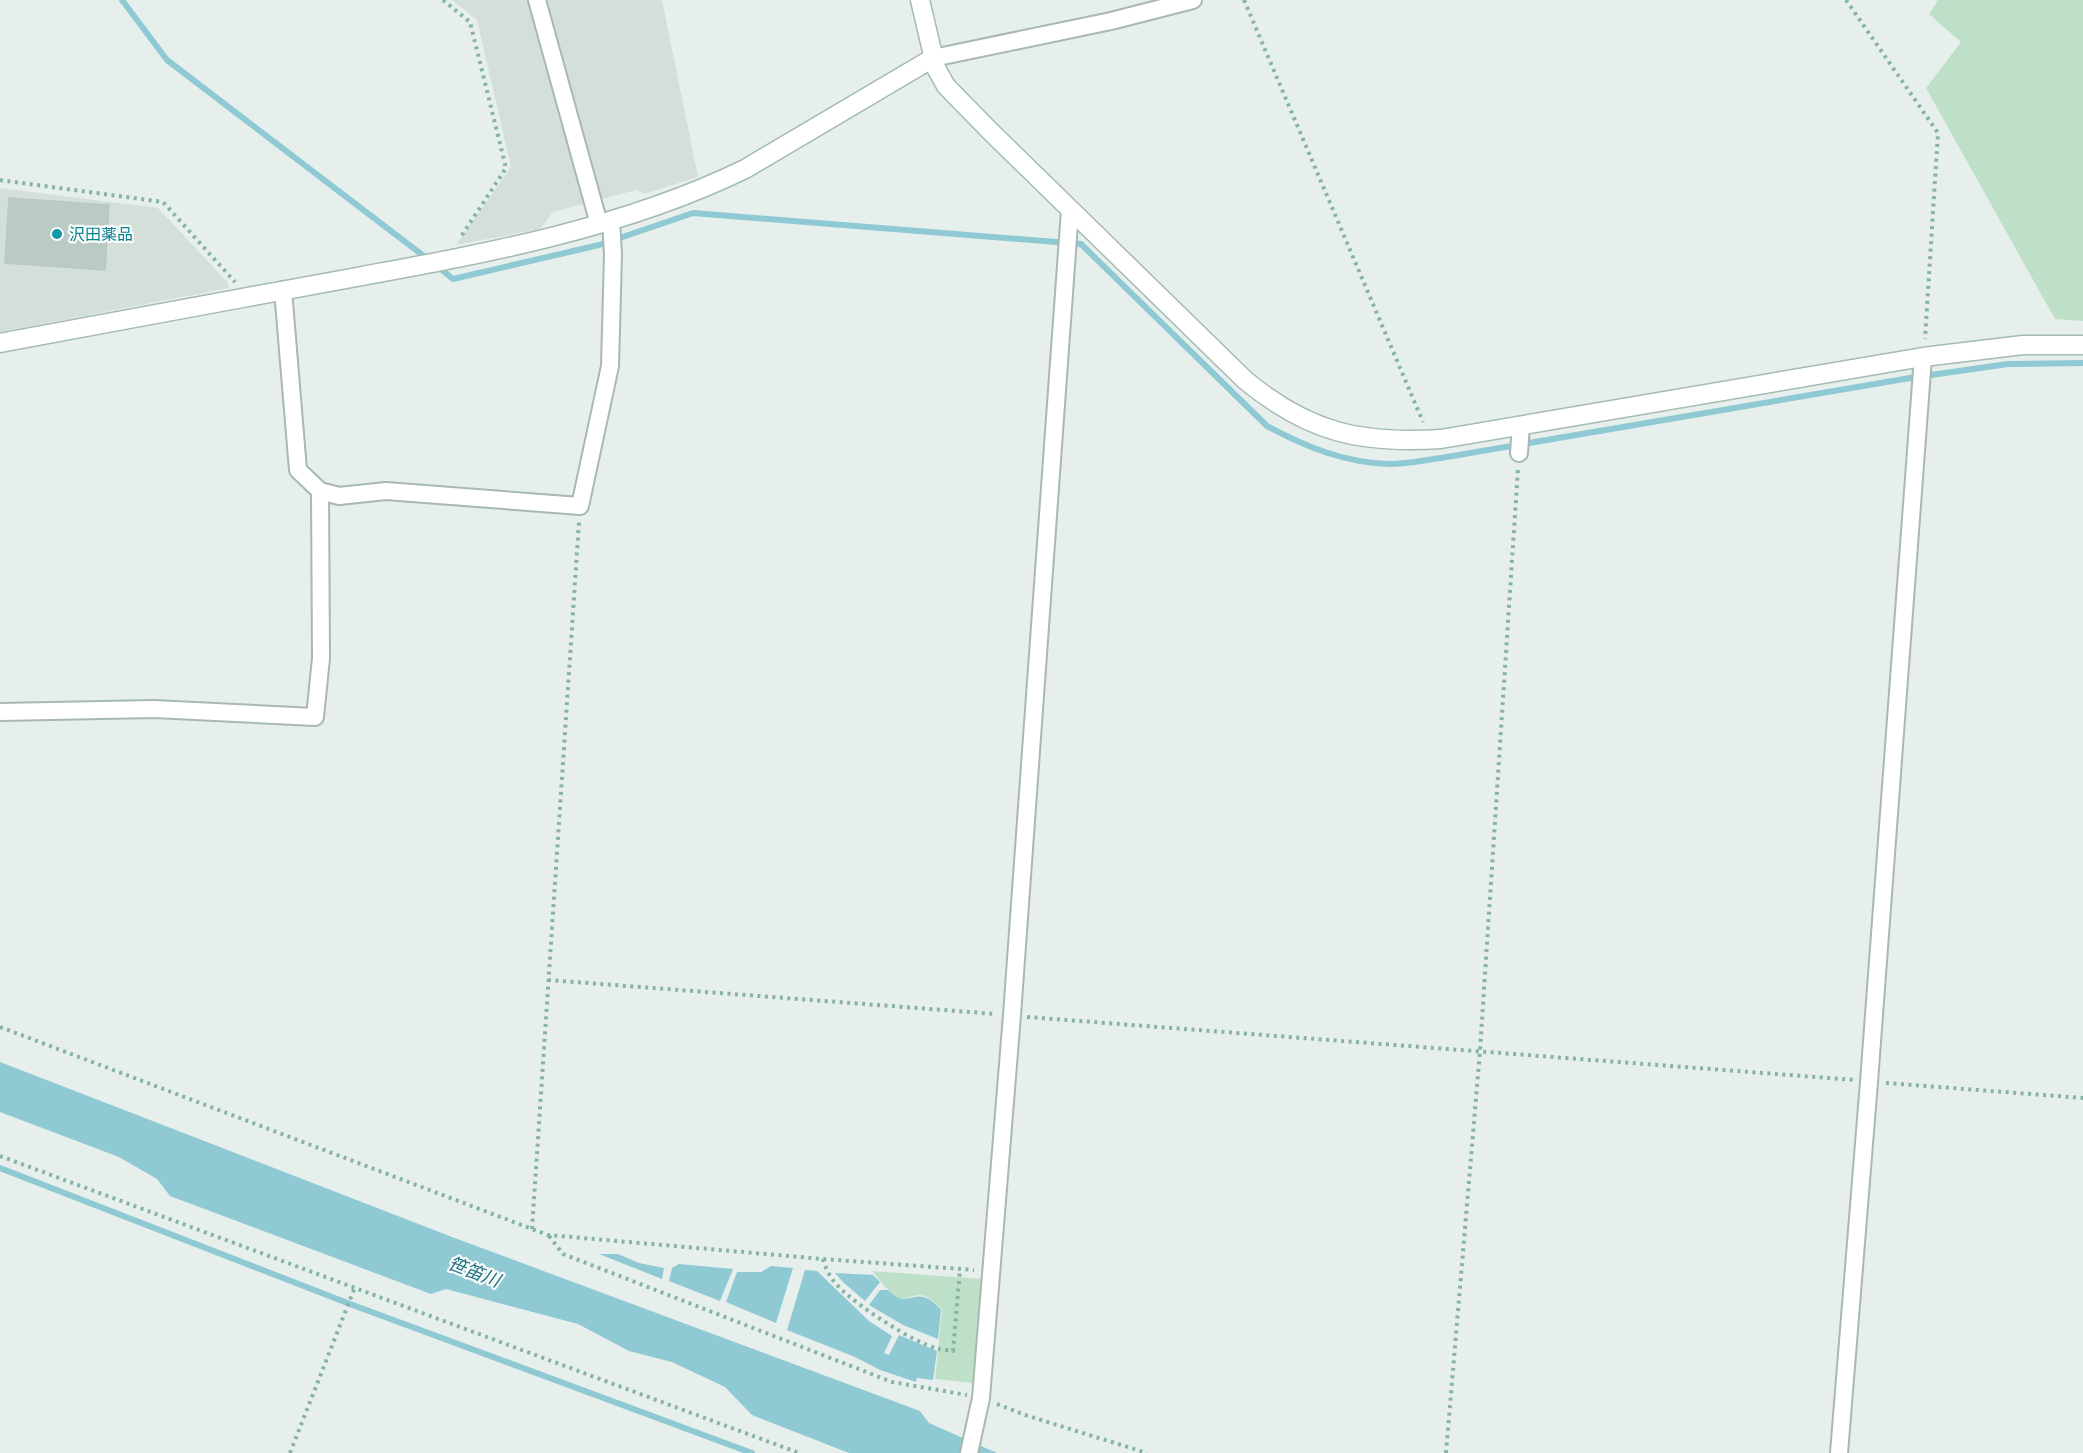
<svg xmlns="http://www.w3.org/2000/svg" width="2083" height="1453" font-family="'IBM Plex Sans','Noto Sans JP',sans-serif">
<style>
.built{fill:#d4dfda}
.green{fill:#bfe0c8}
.water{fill:#8ec9d4}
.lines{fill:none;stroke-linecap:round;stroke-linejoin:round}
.stream{stroke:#8ec9d4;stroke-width:6}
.building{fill:#bbcac4;stroke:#b8c9c2;stroke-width:1.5}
.street-casing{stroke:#a8b8b2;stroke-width:20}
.secondary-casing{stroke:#a4bbb3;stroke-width:21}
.path{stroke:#86b3a5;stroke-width:4;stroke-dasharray:3 4.5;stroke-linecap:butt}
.street{stroke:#fff;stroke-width:16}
.secondary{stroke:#fff;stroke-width:18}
.culture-dot{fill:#0f9aa8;stroke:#f7fbf9;stroke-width:2}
.labels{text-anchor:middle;stroke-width:4.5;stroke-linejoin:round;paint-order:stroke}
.culture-label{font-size:16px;fill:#0d838f;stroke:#f7fbf9;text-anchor:start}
.water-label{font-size:18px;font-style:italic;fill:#1c6f80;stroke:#f7fbf9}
</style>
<rect width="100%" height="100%" fill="#e6efeb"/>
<path class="built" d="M 452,0 L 662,0 L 698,177 L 644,194 L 636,190 L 553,212 L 540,229 L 456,245 L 511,167 L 477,20 Z
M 0,188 L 158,208 L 228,283 L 229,288 L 0,332 Z"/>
<path class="green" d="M 1938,0 L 2083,0 L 2083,321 L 2055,319 L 1926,88 L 1961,42 L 1929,14 Z
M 872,1271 L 984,1279 L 973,1383 L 935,1379 L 942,1310 C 917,1280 910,1306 895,1296 C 887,1290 879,1279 872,1271 Z"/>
<path class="water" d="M 0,1062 L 452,1237 L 920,1411 L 929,1423 L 997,1453 L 849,1453 L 752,1415 L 725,1387 L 672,1362 L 629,1351 L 578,1324 L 446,1289 L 431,1294 L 170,1196 L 157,1179 L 119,1157 L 0,1112 Z
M 599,1254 L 618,1254 L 639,1263 L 664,1268 L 662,1279 Z
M 679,1264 L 733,1269 L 720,1301 L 669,1281 L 672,1268 Z
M 771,1266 L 793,1268 L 776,1323 L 726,1302 L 737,1272 L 761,1272 Z
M 805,1270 L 817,1271 L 869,1321 L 892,1336 L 884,1353 L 889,1355 L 899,1335 L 937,1351 L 933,1380 L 917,1378 L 916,1382 L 880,1370 L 855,1357 L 787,1330 Z
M 835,1273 L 873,1275 L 880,1282 L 865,1301 L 844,1283 Z
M 880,1290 L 888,1290 C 910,1313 916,1280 941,1310 L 938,1339 L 903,1325 L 869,1305 Z"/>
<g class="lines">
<path class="stream" d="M 122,0 L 167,60 L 429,260
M 437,266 L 453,279 L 599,245 L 693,213 L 1081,244 L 1267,426 C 1306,447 1345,463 1390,464 C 1407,464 1425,460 1441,458 L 1910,378 L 2008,364 L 2083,363
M 0,1168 L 350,1304 L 752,1453"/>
</g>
<path class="building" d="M 9,198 L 109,205 L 105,270 L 5,263 Z"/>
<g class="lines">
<defs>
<path id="street" d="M 537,0 L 599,224
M 933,58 L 1111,21 L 1193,0
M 283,290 L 298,470 L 320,491 L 339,496 L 386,491 L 580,506 L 610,366 L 613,254 L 611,220
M 1519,453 L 1521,425
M 0,712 L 154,709 L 315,717 L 321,658 L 320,491
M 969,1453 L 981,1398 L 1012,1015 L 1070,210
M 1839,1453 L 1869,1082 L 1923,357"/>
<path id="secondary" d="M 920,0 L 936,68 L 946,86 L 990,131 L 1245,380 C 1309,433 1361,444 1441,439 L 1923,357 L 2023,345 L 2083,345
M 0,343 C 119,320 238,299 357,277 C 488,253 624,228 745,169 L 933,58"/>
</defs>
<use href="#street" class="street-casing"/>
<use href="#secondary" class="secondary-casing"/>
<path class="path" d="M 443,0 L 470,22 L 506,168 L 460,238
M 1244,0 L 1423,422
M 1846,0 L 1938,133 L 1925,339
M 0,180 L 163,202 L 235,282
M 548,980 L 996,1014
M 1027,1017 L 1855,1080
M 0,1027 L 548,1235 L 823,1259 L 974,1270
M 1886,1083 L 2083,1098
M 0,1156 L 799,1453
M 532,1229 L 579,522
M 549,1236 L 563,1254 L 892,1382 L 967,1395
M 823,1259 C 826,1270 831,1279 839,1287 C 856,1305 915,1344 939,1349 C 943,1350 949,1350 953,1351 L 960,1269
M 997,1404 L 1025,1415 L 1147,1453
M 290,1453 L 355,1287
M 1446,1453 L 1480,1051 L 1518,469"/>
<use href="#street" class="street"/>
<use href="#secondary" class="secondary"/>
</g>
<circle class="culture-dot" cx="57" cy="234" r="6"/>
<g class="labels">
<g class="culture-label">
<text x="69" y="240">沢田薬品</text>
</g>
<g class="water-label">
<text transform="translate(474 1272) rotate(21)" y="6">笹笛川</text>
</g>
</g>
</svg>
